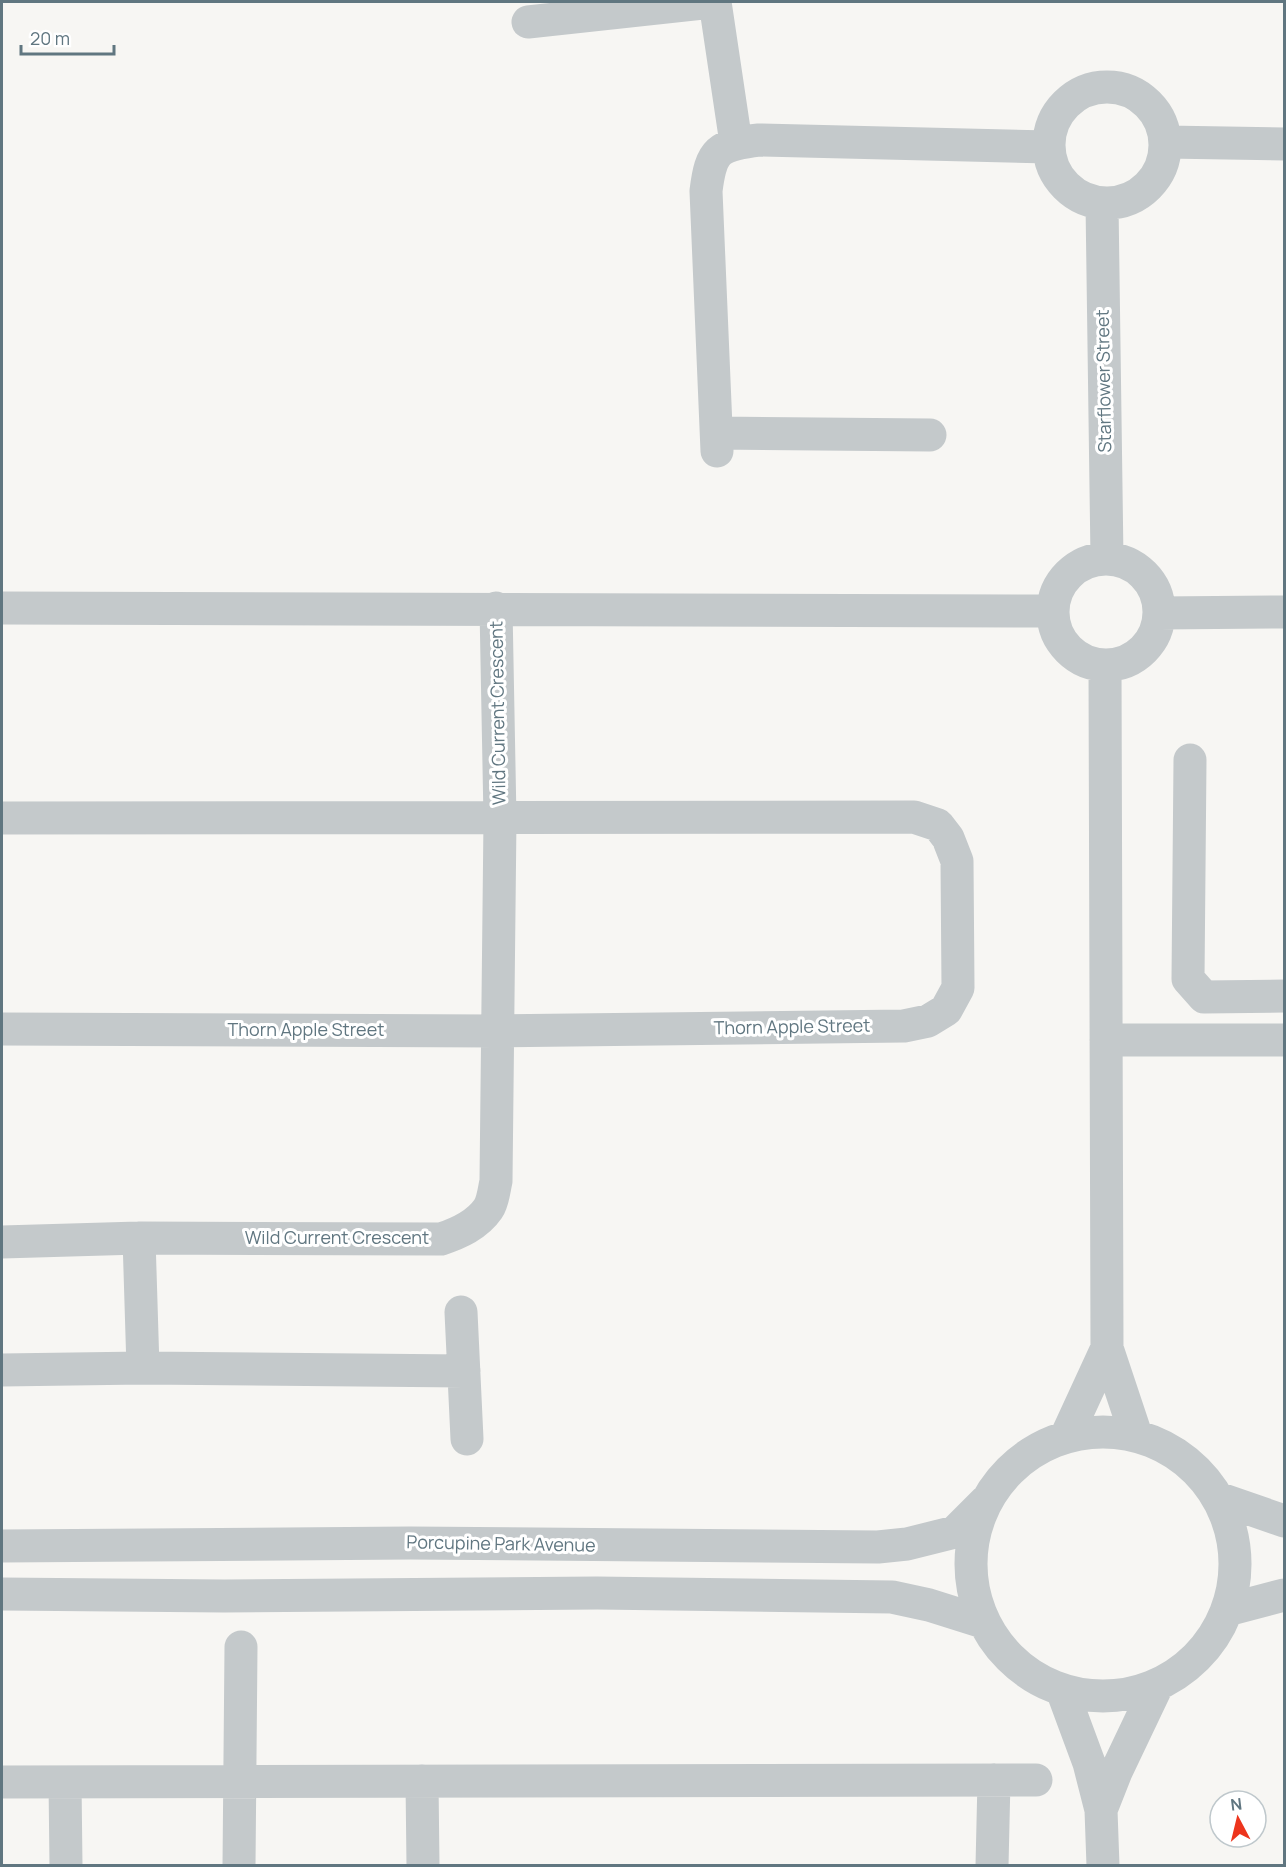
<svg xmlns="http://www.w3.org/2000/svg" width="1286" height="1867" font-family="Manrope,sans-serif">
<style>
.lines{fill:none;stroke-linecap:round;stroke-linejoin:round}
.minor{stroke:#c4c9cb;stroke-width:33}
.labels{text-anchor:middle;stroke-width:6;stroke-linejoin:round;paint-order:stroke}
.street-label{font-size:18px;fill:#607680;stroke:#fff}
</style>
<rect width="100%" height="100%" fill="#f7f6f3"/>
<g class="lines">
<path class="minor" d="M 715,2 L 736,143
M 528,22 L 712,2
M1049 145a58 58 0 1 1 116 0a58 58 0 1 1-116 0Z
M 1166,142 L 1284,144
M 1102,203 L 1107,559
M 717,433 L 930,435
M 717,451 L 706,191 C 711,150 718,145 759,140 L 1049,147
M1053 612a53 53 0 1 1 106 0a53 53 0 1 1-106 0Z
M 2,608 L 1053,611
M 1159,613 L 1284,612
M 1105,665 L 1107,1348 L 1136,1435
M 1190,760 L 1188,979 L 1204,997 L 1284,996
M 2,818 L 914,817 L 938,825 L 948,838 L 957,861 L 958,988 L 946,1010 L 928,1021 L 904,1026 L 497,1031 L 2,1029
M 1106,1040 L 1284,1040
M 139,1238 L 143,1368
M 2,1242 L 139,1238 L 441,1239 C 459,1233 477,1225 488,1209 C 493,1202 494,1190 496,1181 L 500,819 L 496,608
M 461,1312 L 467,1439
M 2,1370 L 143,1368 L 464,1371
M971 1564a132 132 0 1 1 264 0a132 132 0 1 1-264 0Z
M 1066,1437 L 1107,1348
M 1218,1498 L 1284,1521
M 2,1546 L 410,1543 L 878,1547 L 907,1544 L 955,1532 L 986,1501
M 2,1594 L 224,1596 L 597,1593 L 892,1597 L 929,1605 L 983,1622
M 1227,1610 L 1284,1595
M 1062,1690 L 1089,1763 L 1101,1810 L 1103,1866
M 422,1781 L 423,1866
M 2,1782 L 1036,1780
M 65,1782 L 66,1866
M 1101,1810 L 1116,1772 L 1156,1688
M 239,1866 L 241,1647
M 992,1866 L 994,1780"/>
</g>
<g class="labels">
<g class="street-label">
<text transform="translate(1104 381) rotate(-91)" y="6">Starflower Street</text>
<text transform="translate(498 713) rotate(-91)" y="6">Wild Current Crescent</text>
<text transform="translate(792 1027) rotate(-1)" y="6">Thorn Apple Street</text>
<text x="306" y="1036">Thorn Apple Street</text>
<text x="337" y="1244">Wild Current Crescent</text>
<text transform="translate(501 1544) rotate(1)" y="6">Porcupine Park Avenue</text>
</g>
</g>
<rect width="1286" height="1867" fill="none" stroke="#607680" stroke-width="6"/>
<g transform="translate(1238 1819) rotate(353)"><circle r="28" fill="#ffffff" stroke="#bfc8cc" stroke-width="1.5"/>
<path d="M0-4.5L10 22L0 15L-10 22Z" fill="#ed351d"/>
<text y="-9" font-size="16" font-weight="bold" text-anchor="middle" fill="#607680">N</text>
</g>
<path d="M21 45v9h93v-9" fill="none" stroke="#607680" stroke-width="3"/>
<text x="30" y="45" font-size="18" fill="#607680" stroke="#ffffff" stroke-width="4.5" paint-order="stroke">20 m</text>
</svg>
